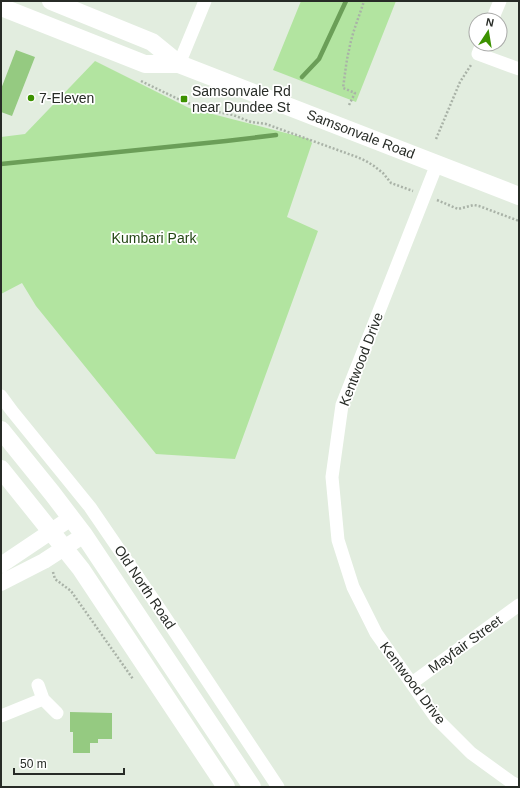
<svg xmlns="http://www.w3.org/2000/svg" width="520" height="788" font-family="Helvetica,sans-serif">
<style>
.green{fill:#b2e4a0}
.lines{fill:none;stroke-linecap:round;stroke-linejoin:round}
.stream{stroke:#6b9e58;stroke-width:4.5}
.building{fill:#95ca81}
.path{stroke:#a9b2a7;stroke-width:2.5;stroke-dasharray:2 2;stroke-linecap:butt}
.minor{stroke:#fff;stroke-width:13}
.tertiary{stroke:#fff;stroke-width:16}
.secondary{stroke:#fff;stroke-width:18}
.poi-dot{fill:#3c9200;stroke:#fff;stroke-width:1.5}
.labels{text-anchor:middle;stroke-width:3.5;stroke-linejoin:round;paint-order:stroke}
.poi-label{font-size:14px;fill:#272b26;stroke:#fff;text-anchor:start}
.street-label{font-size:14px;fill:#272b26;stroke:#fff}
.park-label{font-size:14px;fill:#234614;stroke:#fff}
</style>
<rect width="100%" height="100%" fill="#e2eddf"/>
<path class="green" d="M 301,1 L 396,1 L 356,102 L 273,70 Z
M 95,61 L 189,108 L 309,139 L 312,143 L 287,217 L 318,231 L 235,459 L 156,454 L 36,306 L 22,283 L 1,294 L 1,137 L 25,134 Z"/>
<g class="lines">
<path class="stream" d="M 302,77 L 319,59 L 346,1
M 1,164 L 226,141 L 276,135"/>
</g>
<path class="building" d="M 16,50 L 35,57 L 12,116 L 1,112 L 1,89 Z
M 70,712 L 112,713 L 112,739 L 98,739 L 98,743 L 90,743 L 90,753 L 73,753 L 73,732 L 70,732 Z"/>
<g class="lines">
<path class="path" d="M 141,81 L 178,99 L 203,109 L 233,115 L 251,122 L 266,124 L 357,157 L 366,161 L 374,166 L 383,173 L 391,183 L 413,191
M 349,105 L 355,93 L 343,88 C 345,75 346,62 349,50 C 352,33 359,17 364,1
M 436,139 L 460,82 L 471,65
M 437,200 L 458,209 L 474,205 L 479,206 L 519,221
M 53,572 L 55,579 L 71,591 L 133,679"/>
<path class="minor" d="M 492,20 L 500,1
M 482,44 L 478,54 L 519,69
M 179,64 L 205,1
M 437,164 L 342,405 L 332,477 L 338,540 L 353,587 L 376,633 L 436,718 L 471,753 L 511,782 L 519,786
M 1,396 L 12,411 L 90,507 L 157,605 L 278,787
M 412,683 L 519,605
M 38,685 L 43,699 L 57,713
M 1,716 L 43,699"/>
<path class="tertiary" d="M 1,565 L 71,518
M 1,583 L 44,561 L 84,535"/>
<path class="secondary" d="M 51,1 L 152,42 L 179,64 L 519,196
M 1,7 L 145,64 L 179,64
M 1,430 L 52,493 L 84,535 L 252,787
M 1,469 L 81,569 L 226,787"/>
</g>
<g class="poi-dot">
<circle cx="31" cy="98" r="4"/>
<rect x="180" y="95" width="8" height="8" rx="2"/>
</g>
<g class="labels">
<g class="poi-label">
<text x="192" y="96">Samsonvale Rd<tspan x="192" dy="16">near Dundee St</tspan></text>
<text x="39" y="103">7-Eleven</text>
</g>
<g class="street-label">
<text transform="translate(361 134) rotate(21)" y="5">Samsonvale Road</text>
<text transform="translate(361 359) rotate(-69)" y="5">Kentwood Drive</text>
<text transform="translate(145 587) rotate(56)" y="5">Old North Road</text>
<text transform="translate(465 644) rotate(-36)" y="5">Mayfair Street</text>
<text transform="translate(413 683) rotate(53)" y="5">Kentwood Drive</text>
</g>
<g class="park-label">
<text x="154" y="243">Kumbari Park</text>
</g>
</g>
<rect width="520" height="788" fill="none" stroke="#272b26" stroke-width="4"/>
<g transform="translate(488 32) rotate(12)"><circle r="19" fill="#ffffff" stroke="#a9aaa8"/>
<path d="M0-3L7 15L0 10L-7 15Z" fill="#3c9200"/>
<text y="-6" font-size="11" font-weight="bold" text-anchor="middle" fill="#272b26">N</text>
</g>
<path d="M14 768v6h110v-6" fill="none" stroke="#272b26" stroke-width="2"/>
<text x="20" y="768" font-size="12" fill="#272b26" stroke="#ffffff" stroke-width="3" paint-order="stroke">50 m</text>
</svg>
